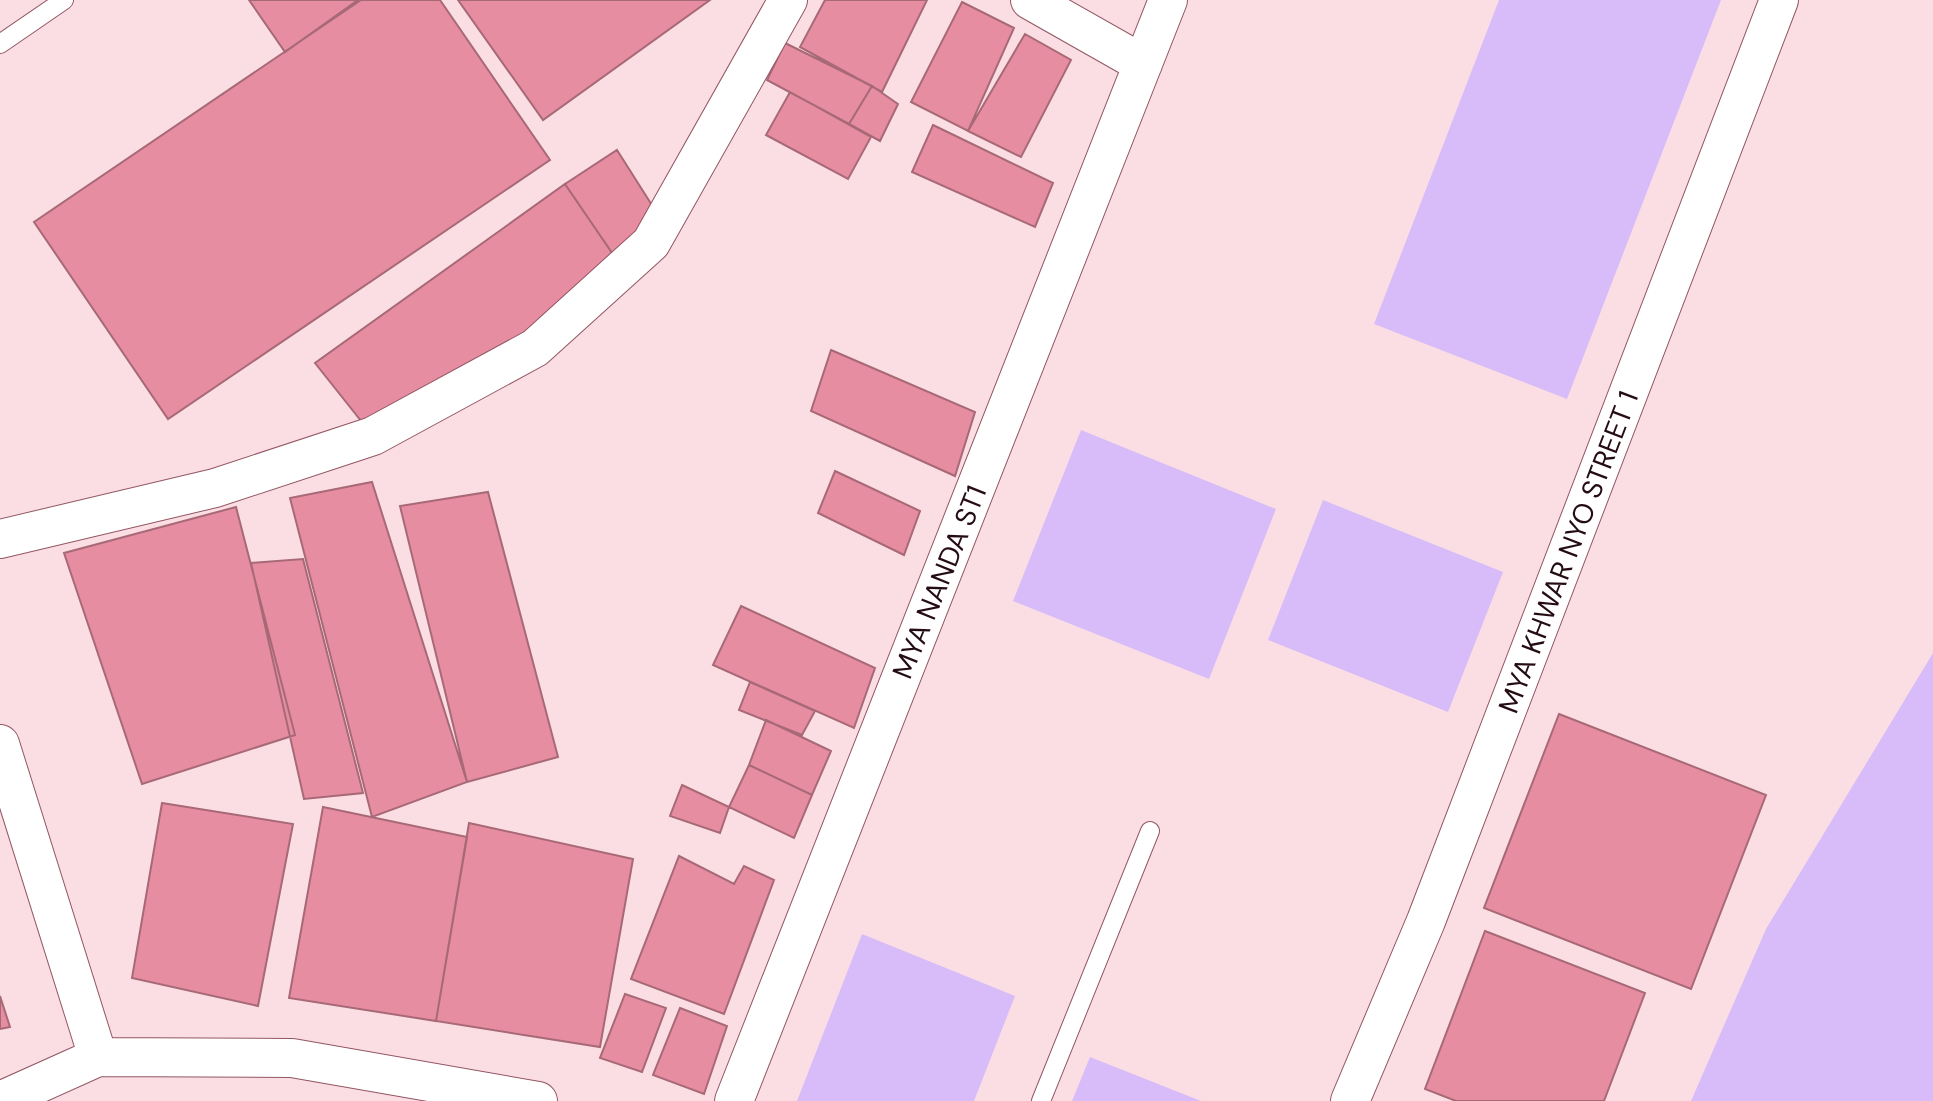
<svg xmlns="http://www.w3.org/2000/svg" width="1933" height="1101" font-family="'DM Sans',sans-serif">
<style>
.water{fill:#d8bcf9}
.building{fill:#e68da1;stroke:#a86977;stroke-width:2}
.lines{fill:none;stroke-linecap:round;stroke-linejoin:round}
.lane-casing{stroke:#925663;stroke-width:20}
.street-casing{stroke:#925663;stroke-width:40}
.lane{stroke:#fff;stroke-width:18}
.street{stroke:#fff;stroke-width:38}
.labels{text-anchor:middle;stroke-width:7;stroke-linejoin:round;paint-order:stroke}
.street-label{font-size:28px;fill:#240c12;stroke:#fff}
</style>
<rect width="100%" height="100%" fill="#fbdee3"/>
<path class="water" d="M 1499,0 L 1721,0 L 1567,399 L 1374,324 Z
M 1081,430 L 1276,509 L 1209,679 L 1013,601 Z
M 1323,500 L 1503,572 L 1448,712 L 1268,640 Z
M 1933,653 L 1933,1101 L 1691,1101 L 1766,929 Z
M 862,934 L 1015,996 L 974,1101 L 797,1101 Z
M 1090,1057 L 1201,1101 L 1072,1101 Z"/>
<path class="building" d="M 249,0 L 358,0 L 285,52 Z
M 361,0 L 440,0 L 550,160 L 168,419 L 34,222 Z
M 458,0 L 710,0 L 543,120 Z
M 825,0 L 927,0 L 882,92 L 800,47 Z
M 962,2 L 1014,28 L 968,131 L 911,102 Z
M 1025,34 L 1071,60 L 1021,157 L 968,131 Z
M 785,43 L 872,86 L 849,124 L 767,80 Z
M 872,86 L 898,104 L 880,141 L 849,124 Z
M 790,92 L 871,137 L 848,179 L 766,135 Z
M 933,125 L 1053,183 L 1035,227 L 912,172 Z
M 617,150 L 674,240 L 623,269 L 565,184 Z
M 565,184 L 623,269 L 373,436 L 315,363 Z
M 831,350 L 975,412 L 955,476 L 811,411 Z
M 835,471 L 920,511 L 904,555 L 818,513 Z
M 372,482 L 467,782 L 372,817 L 290,498 Z
M 488,492 L 558,757 L 467,782 L 400,506 Z
M 236,507 L 295,735 L 142,784 L 64,553 Z
M 303,559 L 363,793 L 304,799 L 251,563 Z
M 741,606 L 875,668 L 854,728 L 713,665 Z
M 750,682 L 815,711 L 802,735 L 739,710 Z
M 1559,714 L 1766,795 L 1691,989 L 1484,908 Z
M 766,720 L 831,751 L 812,795 L 749,765 Z
M 749,765 L 812,795 L 794,838 L 729,807 Z
M 682,785 L 729,807 L 720,833 L 670,816 Z
M 162,803 L 293,824 L 258,1006 L 132,978 Z
M 323,807 L 467,837 L 436,1021 L 289,998 Z
M 469,823 L 633,859 L 600,1047 L 436,1021 Z
M 679,856 L 734,884 L 744,866 L 774,880 L 724,1014 L 631,979 Z
M 1485,931 L 1645,993 L 1604,1101 L 1456,1101 L 1425,1089 Z
M 625,994 L 666,1008 L 642,1072 L 600,1058 Z
M 0,996 L 10,1027 L 0,1029 Z
M 680,1008 L 727,1026 L 704,1094 L 653,1075 Z"/>
<g class="lines">
<defs>
<path id="lane" d="M 0,44 L 64,0
M 1041,1101 L 1150,831"/>
<path id="street" d="M 1030,0 L 1143,64
M 0,539 L 215,488 L 373,436 L 535,348 L 651,243 L 788,0
M 0,744 L 98,1057
M 0,1101 L 98,1057 L 292,1058 L 538,1101
M 734,1101 L 1168,0
M 1350,1101 L 1426,921 L 1779,0"/>
</defs>
<use href="#lane" class="lane-casing"/>
<use href="#street" class="street-casing"/>
<use href="#lane" class="lane"/>
<use href="#street" class="street"/>
</g>
<g class="labels">
<g class="street-label">
<text transform="translate(1568 552) rotate(-69)" y="10">MYA KHWAR NYO STREET 1</text>
<text transform="translate(939 582) rotate(-68)" y="10">MYA NANDA ST1</text>
</g>
</g>
</svg>
